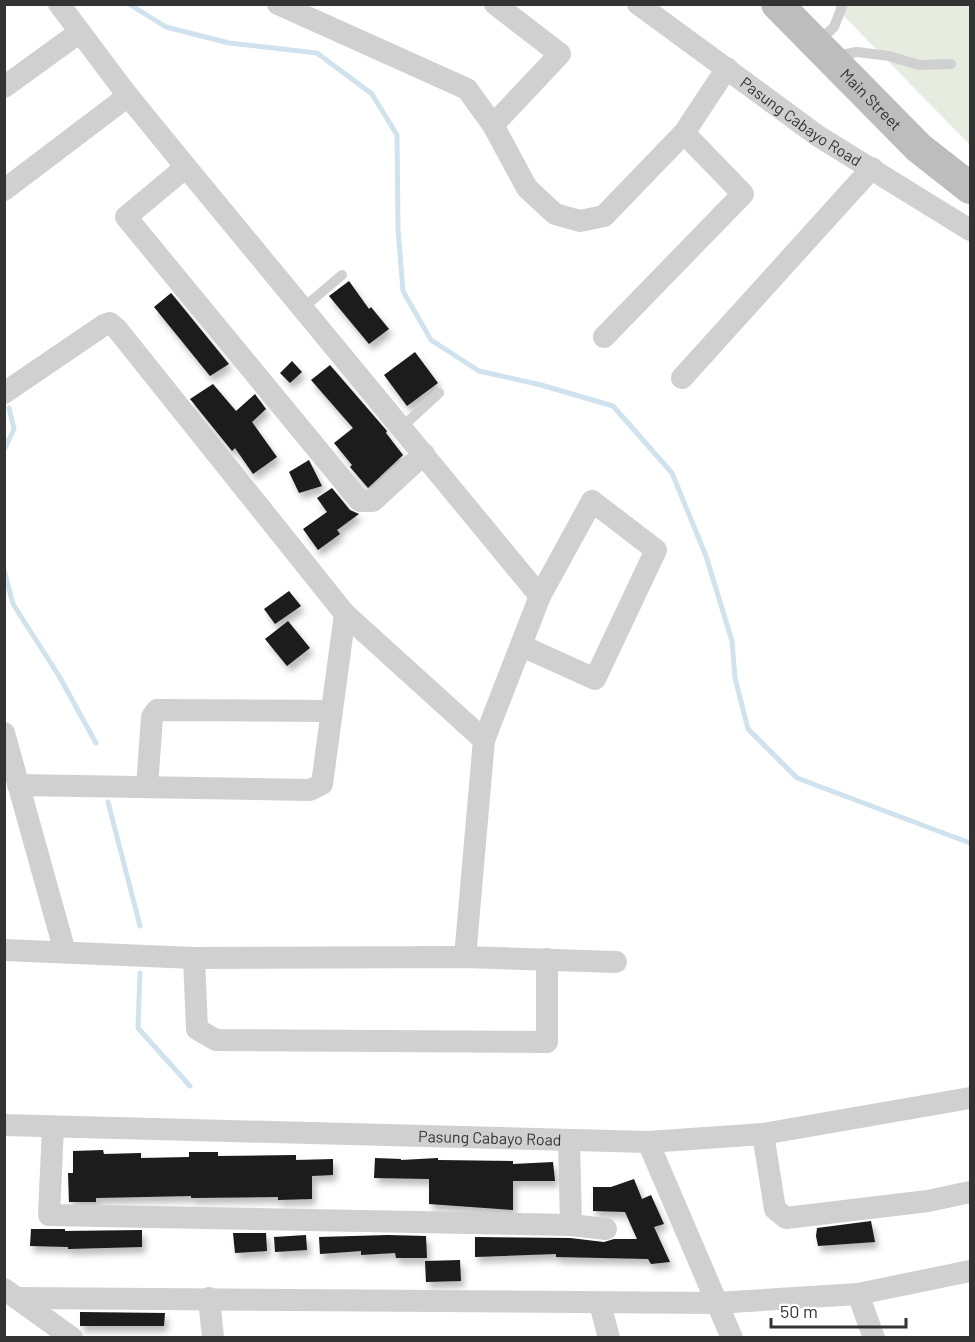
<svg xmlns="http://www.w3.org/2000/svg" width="975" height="1342" font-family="Barlow,sans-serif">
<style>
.green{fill:#e6ecdf}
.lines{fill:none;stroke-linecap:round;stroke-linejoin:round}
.stream{stroke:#cfe2ee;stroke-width:5}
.building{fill:#1a1a1a;filter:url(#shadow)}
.lane{stroke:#d0d0d0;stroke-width:10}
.street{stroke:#d0d0d0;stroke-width:22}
.secondary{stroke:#bdbdbd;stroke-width:32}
.labels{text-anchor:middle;stroke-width:6;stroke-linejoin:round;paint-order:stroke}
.street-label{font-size:16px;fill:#333;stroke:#fff}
</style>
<defs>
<filter id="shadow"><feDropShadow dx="3.5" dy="6" stdDeviation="3" flood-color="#0004"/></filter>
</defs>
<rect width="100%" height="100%" fill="#fff"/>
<path class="green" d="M 833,5 L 970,5 L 970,145 Z"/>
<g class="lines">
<path class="stream" d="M 129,4 L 166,27 L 229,43 L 317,53 L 372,94 L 397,135 L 398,229 L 403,291 L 431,340 L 479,371 L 541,385 L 613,406 L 672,473 L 706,556 L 732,641 L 735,678 L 748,729 L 797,778 L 970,843
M 4,450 L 14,429 L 9,408
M 4,570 L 13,604 L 59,676 L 96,743
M 108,802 L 140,926
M 140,973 L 138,1028 L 190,1086"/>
</g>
<path class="building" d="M 349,281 L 369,309 L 371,307 L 389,329 L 369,344 L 329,296 Z
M 171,293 L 172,294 L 229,364 L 210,376 L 154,307 Z
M 415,352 L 438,383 L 407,406 L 384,375 Z
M 292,361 L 302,372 L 290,383 L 280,373 Z
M 330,365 L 387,431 L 386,433 L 403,455 L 368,488 L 350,467 L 352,465 L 334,443 L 353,428 L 311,380 Z
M 213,384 L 236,411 L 255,394 L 266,409 L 252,422 L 277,457 L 253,474 L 235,448 L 232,451 L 190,399 Z
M 309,460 L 322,486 L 299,493 L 289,472 Z
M 332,488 L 350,510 L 359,514 L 337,530 L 340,534 L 318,550 L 303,529 L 327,512 L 317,498 Z
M 289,591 L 301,606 L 275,624 L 264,609 Z
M 288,621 L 310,648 L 287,666 L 265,639 Z
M 103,1150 L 104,1154 L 141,1153 L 141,1158 L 189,1157 L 189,1152 L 218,1152 L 218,1156 L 296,1155 L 296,1160 L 333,1159 L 333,1175 L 312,1176 L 312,1199 L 278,1200 L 278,1197 L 191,1198 L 191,1196 L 96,1198 L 96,1202 L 69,1202 L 68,1173 L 73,1173 L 73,1151 Z
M 375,1158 L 401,1159 L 401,1160 L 438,1158 L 438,1160 L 513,1161 L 513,1164 L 553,1162 L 555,1181 L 513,1181 L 513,1210 L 429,1204 L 429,1179 L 374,1178 Z
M 634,1179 L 642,1199 L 651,1195 L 664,1224 L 654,1227 L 670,1262 L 651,1264 L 648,1259 L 556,1257 L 556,1254 L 475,1257 L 475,1237 L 570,1238 L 604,1242 L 614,1239 L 637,1239 L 625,1212 L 593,1211 L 593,1187 L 611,1187 Z
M 871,1221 L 875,1242 L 818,1246 L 816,1236 L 817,1228 Z
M 31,1229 L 65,1229 L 65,1231 L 142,1230 L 142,1247 L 68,1249 L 68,1247 L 30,1246 Z
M 233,1233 L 266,1233 L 267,1251 L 235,1253 Z
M 306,1235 L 307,1250 L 275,1252 L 274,1237 Z
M 388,1235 L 426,1236 L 427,1258 L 396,1258 L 395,1253 L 361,1255 L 361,1251 L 320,1254 L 319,1237 Z
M 460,1260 L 461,1281 L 426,1282 L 425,1261 Z
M 80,1312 L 165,1313 L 164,1326 L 80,1326 Z"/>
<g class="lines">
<path class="lane" d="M 818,42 L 834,27 L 843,4
M 834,56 L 857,52 L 889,56 L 919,65 L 951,64
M 303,308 L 342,275
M 402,427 L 439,393"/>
<g class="street">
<path d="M 59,4 L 128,96 L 186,167 L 540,596"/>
<path d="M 278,4 L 467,89 L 493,125 L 527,188 L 555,214 L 580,221 L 604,216 L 684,133 L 727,68"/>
<path id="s1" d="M 638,4 L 818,136 L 970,230"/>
<path d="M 4,87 L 80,32"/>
<path d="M 493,125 L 560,54 L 495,4"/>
<path d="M 186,167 L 126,217 L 360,501 L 373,501 L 424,454"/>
<path d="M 4,190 L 128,96"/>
<path d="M 604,337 L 743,194 L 684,133"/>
<path d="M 682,378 L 872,168"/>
<path d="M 4,393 L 104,325 L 110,323 L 117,329 L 345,614 L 484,740"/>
<path d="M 4,733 L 65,952"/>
<path d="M 18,785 L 310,790 L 322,784 L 345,614"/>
<path d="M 147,787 L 152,717 L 157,710 L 332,711"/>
<path d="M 4,950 L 194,958 L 465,957 L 616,962"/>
<path d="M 465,957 L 484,740 L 540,596 L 592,501 L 656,550 L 595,679 L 522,646"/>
<path d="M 194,958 L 197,1029 L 216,1040 L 547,1042 L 547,959"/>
<path id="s2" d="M 4,1125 L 648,1142 L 763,1134 L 970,1098"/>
<path d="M 53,1127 L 49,1215 L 571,1225 L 606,1229"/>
<path d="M 763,1134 L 775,1209 L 786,1218 L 928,1201 L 970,1192"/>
<path d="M 569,1141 L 571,1225"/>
<path d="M 648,1142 L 732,1338"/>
<path d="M 4,1289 L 72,1338"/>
<path d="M 858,1294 L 874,1338"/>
<path d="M 18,1298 L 716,1303 L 858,1294 L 970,1271"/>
<path d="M 209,1298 L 213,1338"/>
<path d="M 600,1304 L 609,1338"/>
</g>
<path class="secondary" id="s3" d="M 777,4 L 919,148 L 970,188"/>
</g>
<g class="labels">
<g class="street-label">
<text dy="6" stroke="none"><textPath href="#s3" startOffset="134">Main Street</textPath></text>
<text dy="6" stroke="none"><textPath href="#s1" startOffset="201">Pasung Cabayo Road</textPath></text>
<text dy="6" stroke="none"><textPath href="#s2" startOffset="486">Pasung Cabayo Road</textPath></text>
</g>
</g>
<rect width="975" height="1342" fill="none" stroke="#333333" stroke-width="12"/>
<path d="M771 1318v9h135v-9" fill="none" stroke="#333333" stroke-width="3"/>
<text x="780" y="1318" font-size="18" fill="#333333" stroke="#ffffff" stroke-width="4.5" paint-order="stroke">50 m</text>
</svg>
